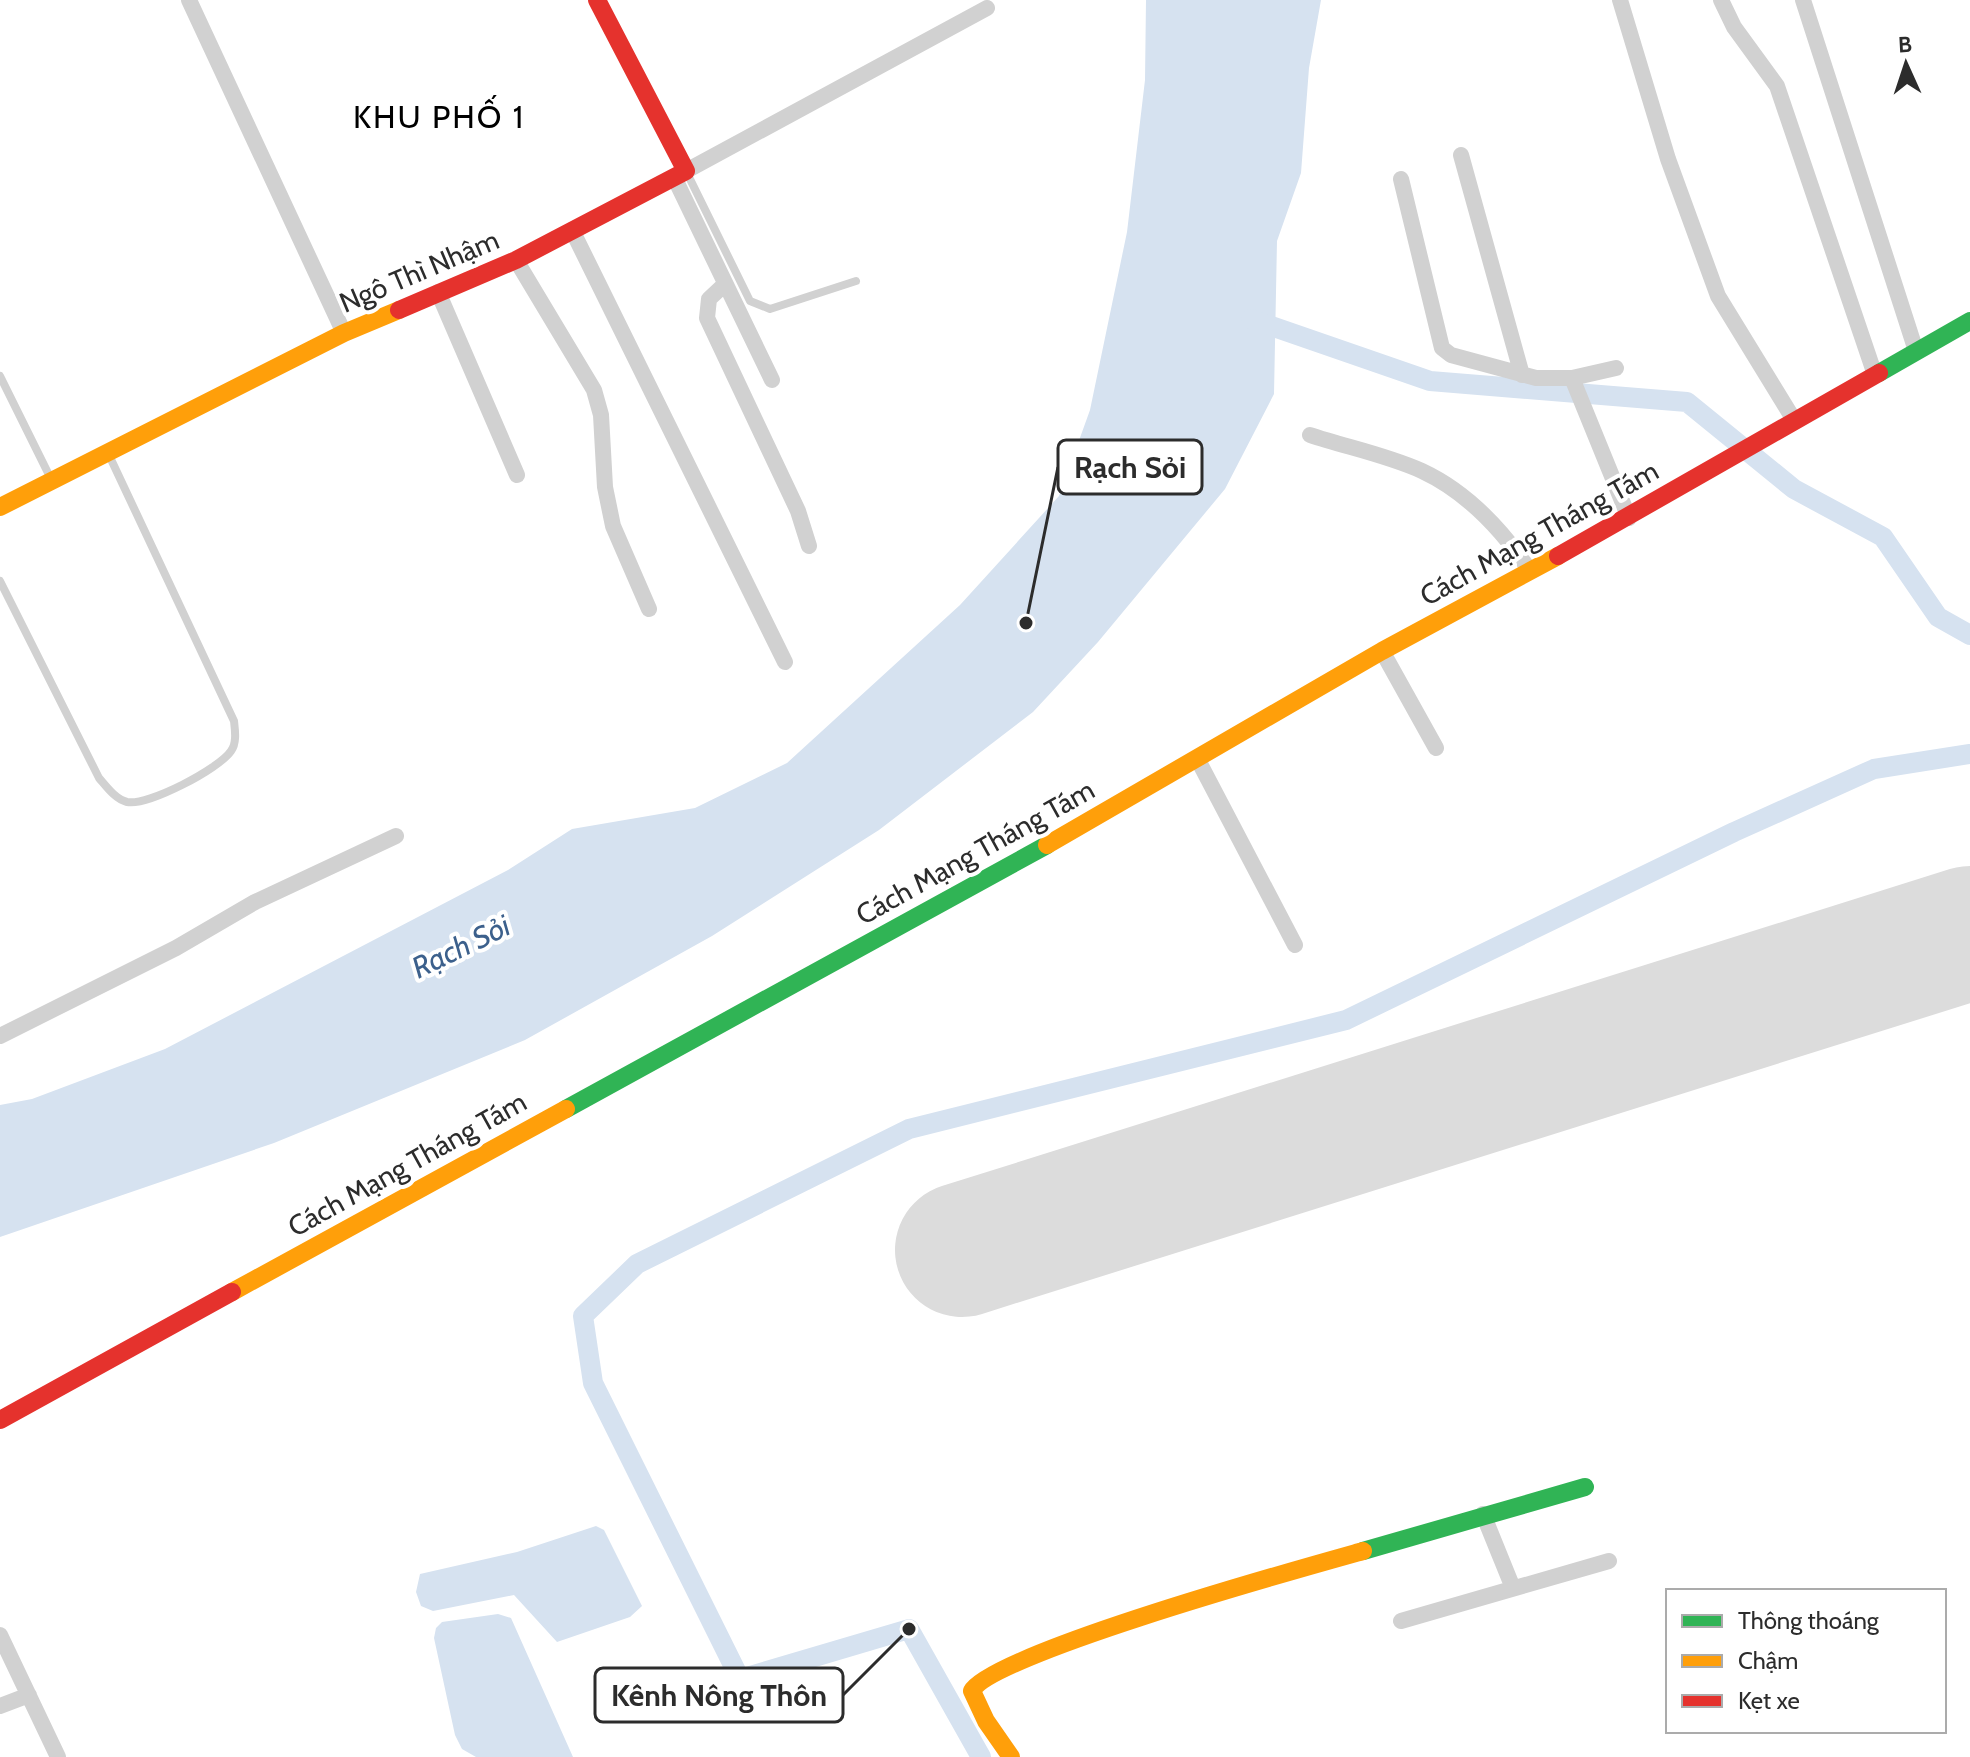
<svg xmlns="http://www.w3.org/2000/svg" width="1970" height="1757" font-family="Cabin,sans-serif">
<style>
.water{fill:#d6e2f0}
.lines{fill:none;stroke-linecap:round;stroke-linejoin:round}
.canal{stroke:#d6e2f0;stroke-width:20}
.runway{stroke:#dcdcdc;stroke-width:134}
.lane{stroke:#d1d1d1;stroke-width:8}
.street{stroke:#d1d1d1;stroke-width:16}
.fast{stroke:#30b455;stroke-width:18}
.slow{stroke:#ff9f0a;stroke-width:18}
.jam{stroke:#e5322d;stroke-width:18}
.labels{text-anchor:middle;stroke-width:8;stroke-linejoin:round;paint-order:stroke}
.street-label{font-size:28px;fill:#2c2c2c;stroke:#fff}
.water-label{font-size:30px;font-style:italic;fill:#3c608c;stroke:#fff}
.quarter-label{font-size:32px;letter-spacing:2px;fill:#000;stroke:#fff}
.leader{fill:none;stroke:#2c2c2c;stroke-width:3}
.callout-dot{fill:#2c2c2c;stroke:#fff;stroke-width:3}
.callout{fill:#fff;stroke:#2c2c2c;stroke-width:3}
.callout-label{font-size:30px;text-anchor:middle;font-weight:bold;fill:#2c2c2c}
</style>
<rect width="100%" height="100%" fill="#fff"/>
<path class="water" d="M 1146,0 L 1321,0 L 1309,68 L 1301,173 L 1277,241 L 1274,394 L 1225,489 L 1098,642 L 1033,712 L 879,830 L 712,936 L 525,1040 L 274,1143 L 0,1237 L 0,1105 L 32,1099 L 165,1049 L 508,870 L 572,829 L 695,808 L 787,763 L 960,605 L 1059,496 L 1090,410 L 1127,232 L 1145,80 Z
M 596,1526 L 604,1530 L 642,1606 L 630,1617 L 557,1642 L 514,1595 L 433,1611 L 421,1606 L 416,1592 L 420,1574 L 517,1552 Z
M 498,1614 L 511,1618 L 573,1757 L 476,1757 L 462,1749 L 455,1735 L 434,1638 L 436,1628 L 442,1622 Z"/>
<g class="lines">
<path class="canal" d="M 1251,319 L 1430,381 L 1687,402 L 1794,489 L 1883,537 L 1938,617 L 1970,635
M 981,1757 L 909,1629 L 740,1679 L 593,1383 L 583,1316 L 637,1264 L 909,1129 L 1346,1020 L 1734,832 L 1874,769 L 1970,754"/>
<path class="runway" d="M 962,1250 L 1970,933"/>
<path class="lane" d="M 688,175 L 750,301 L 770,309 L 856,281
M 0,376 L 51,479
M 0,581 L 99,778 C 106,786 115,799 127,802 C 148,806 219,769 231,751 C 237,743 235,730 234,721 L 108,453"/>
<path class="street" d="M 189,0 L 344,333
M 1620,0 L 1668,159 L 1718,296 L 1794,420
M 1721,0 L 1734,27 L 1777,86 L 1875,375
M 1803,0 L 1916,351
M 1461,155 L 1522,375
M 686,171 L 987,8
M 674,177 L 772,380
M 1401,179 L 1442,348 L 1451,355 L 1536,378 L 1572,378 L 1629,518
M 572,230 L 785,662
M 516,260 L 594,390 L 601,415 L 605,487 L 613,526 L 649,609
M 725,284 L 709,299 L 707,318 L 798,511 L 809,546
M 438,292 L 517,475
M 1572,378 L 1616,368
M 1310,435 C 1346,447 1387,455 1422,471 C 1467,492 1503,531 1530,571
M 1382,651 L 1436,748
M 1198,760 L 1295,945
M 0,1036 L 176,948 L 255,902 L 396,836
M 1483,1514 L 1513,1588
M 1401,1621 L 1609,1561
M 0,1635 L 58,1757
M 0,1706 L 29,1695"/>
<path class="fast" d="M 1879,373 L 1970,321
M 566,1109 L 1047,845
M 1363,1551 L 1585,1487"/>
<path class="slow" d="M 0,507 L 344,333 L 399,310
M 1047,845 L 1382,651 L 1558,556
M 232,1292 L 566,1109
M 1011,1757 L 986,1721 L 972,1691 C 990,1654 1306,1567 1363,1551"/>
<path class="jam" d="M 399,310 L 516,260 L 686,171 L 597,0
M 1558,556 L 1879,373
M 0,1420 L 232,1292"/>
</g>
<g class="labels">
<g class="street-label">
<text transform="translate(419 271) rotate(-23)" y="10">Ngô Thì Nhậm</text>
<text transform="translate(1539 533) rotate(-29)" y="10">Cách Mạng Tháng Tám</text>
<text transform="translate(975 852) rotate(-29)" y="10">Cách Mạng Tháng Tám</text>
<text transform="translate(407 1164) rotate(-29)" y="10">Cách Mạng Tháng Tám</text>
</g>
<g class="water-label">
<text transform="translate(461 947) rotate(-26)" y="10">Rạch Sỏi</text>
</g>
<g class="quarter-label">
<text x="439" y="128">KHU PHỐ 1</text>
</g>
</g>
<path class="leader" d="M1026 623L1058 467M909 1629L843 1695"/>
<g class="callout-dot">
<circle cx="1026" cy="623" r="8"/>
<circle cx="909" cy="1629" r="8"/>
</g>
<g class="callout">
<rect x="1058" y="440" width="144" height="54" rx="8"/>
<rect x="595" y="1668" width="248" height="54" rx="8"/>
</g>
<g class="callout-label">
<text x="1130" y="478">Rạch Sỏi</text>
<text x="719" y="1706">Kênh Nông Thôn</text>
</g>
<rect x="1666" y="1589" width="280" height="144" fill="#ffffff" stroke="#ababab" stroke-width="2"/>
<rect x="1682" y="1615" width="40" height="12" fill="#30b455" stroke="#ababab" stroke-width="2"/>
<text x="1738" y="1629" font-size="24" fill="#2c2c2c">Thông thoáng</text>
<rect x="1682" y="1655" width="40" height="12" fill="#ff9f0a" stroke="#ababab" stroke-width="2"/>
<text x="1738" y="1669" font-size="24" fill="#2c2c2c">Chậm</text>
<rect x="1682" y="1695" width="40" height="12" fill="#e5322d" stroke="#ababab" stroke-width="2"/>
<text x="1738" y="1709" font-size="24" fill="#2c2c2c">Kẹt xe</text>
<g transform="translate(1906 64) rotate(357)" stroke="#ffffff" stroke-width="6" paint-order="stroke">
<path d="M0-6L14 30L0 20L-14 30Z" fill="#2c2c2c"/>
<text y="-12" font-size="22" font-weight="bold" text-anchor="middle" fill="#2c2c2c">B</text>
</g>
</svg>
